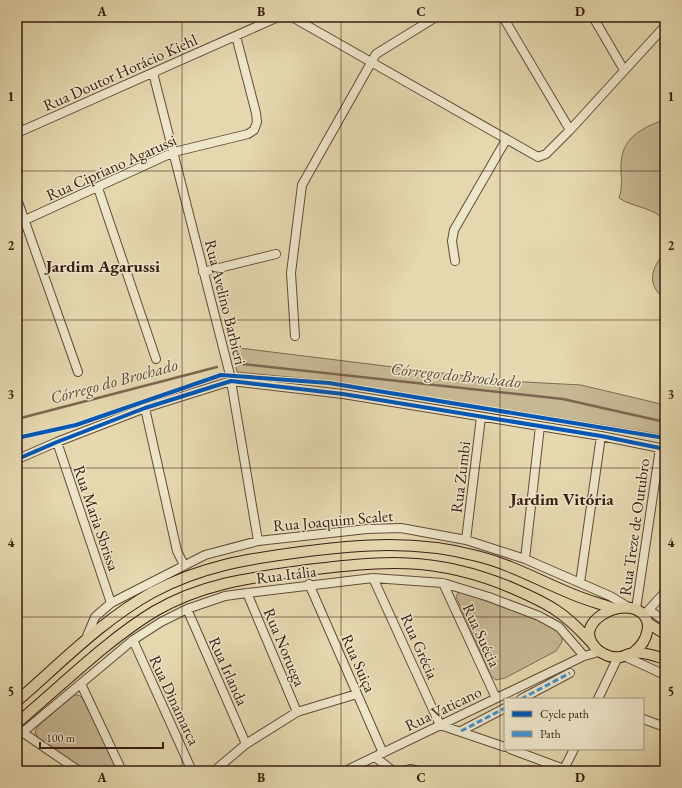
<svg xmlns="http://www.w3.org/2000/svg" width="682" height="788" font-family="'EB Garamond',serif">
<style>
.green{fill:#c7b894;stroke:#7e6a52}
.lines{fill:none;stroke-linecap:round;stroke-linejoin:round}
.stream{stroke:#7c664f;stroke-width:2.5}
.minor-casing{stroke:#624b38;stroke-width:10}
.major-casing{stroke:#361c10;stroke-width:12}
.minor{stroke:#eee6cb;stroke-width:8}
.major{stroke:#e5d8af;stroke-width:10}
.quiet{stroke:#3e94d3;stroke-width:3;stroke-dasharray:6 3;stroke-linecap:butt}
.cycleway-casing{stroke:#eee6cb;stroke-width:6}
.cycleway{stroke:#0057b8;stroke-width:4}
.grid{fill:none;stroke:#361c10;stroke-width:1;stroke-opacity:0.55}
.labels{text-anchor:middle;stroke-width:3;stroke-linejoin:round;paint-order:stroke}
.street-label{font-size:16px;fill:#361c10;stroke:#eee6cb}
.neighbourhood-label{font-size:17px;font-weight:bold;fill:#361c10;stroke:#eee6cb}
.water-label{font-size:17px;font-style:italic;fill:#5f4735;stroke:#eee6cb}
.neatline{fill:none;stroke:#361c10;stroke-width:1.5}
.grid-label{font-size:13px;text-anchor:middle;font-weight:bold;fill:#361c10}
</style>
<rect width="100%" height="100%" fill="#e5d8af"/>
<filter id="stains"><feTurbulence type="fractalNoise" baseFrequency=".005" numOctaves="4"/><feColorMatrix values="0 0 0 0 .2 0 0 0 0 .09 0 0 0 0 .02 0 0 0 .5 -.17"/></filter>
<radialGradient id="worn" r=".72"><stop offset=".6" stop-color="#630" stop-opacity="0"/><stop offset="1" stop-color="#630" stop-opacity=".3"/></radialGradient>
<path class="green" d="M 665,119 L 665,222 C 656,207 633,208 619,198 C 623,187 621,178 621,167 C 621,137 641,129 665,119 Z
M 665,251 L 665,299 C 645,284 652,268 665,251 Z
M 231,347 L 507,381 L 581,385 L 665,405 L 665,435 L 320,380 L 237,372 Z
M 459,591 L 543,622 L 555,629 L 562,635 L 562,642 L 556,651 L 505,678 L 496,680 L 491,676 L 456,597 Z
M 74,695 L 79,695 L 83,699 L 120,771 L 84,771 L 37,737 L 35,732 L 37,727 Z"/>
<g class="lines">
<path class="stream" d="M 243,364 L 563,399 L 665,422
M 17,419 L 217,367"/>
<defs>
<path id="minor" d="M 292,17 L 538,157 L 546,154 L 570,130 L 665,26
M 503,17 L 570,130
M 593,17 L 624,70
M 153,73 L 230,375 L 258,541
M 17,123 L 21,131
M 17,133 L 278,17
M 98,188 L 156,359
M 17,199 L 78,372
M 25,220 L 174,152 L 248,134 L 254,130 L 257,122 L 256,113 L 236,36
M 455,261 L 452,241 L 454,230 L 506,140
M 203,272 L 276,254
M 295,336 L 291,273 L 302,185 L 376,54 L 436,17
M 145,408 L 177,551 L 184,565
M 57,442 L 111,603
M 20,458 L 57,442 L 145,408 L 231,381 L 343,394 L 601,436 L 665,449
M 466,540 L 481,417
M 525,559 L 540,426
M 373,578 L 440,725 L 505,747
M 443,583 L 496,698
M 580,583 L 601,436
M 309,584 L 383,753
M 247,593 L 297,712
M 187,609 L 246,744
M 636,609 L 660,448
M 649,610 L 665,621
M 644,615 L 665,592
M 133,640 L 192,771
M 85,641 L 95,617 L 111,603 L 205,555 L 258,541 L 367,529 L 401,528 L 466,540 L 525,559 L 610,596 L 630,608
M 624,656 L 665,675
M 81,684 L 122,771
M 521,699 L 570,673
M 598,699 L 618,657
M 643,719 L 665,727
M 461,731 L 505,708
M 22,732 L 79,771
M 17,737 L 133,640 L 161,622 L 187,609 L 225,596 L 247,593 L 373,578 L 443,583 L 489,597 L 539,616 L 559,627 L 584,656
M 510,749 L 564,769
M 375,757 L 393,771
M 214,771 L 246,744 L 297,712 L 357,694
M 345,771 L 584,656 L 599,652
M 402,771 L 410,769 L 419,771
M 563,771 L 574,749"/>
<path id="major" d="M 648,623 L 665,634
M 634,652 C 647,642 656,619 637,610 C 619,600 578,621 592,643 C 597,652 610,659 621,657 C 625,656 630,653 635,653 C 645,652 656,656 665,659
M 17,701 C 60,664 102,620 153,592 C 202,566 247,559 301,552 C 362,544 417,540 477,556 C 510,564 540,581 572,594 C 586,600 601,604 615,609
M 17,723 C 61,686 107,640 155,611 C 202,584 248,578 300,571 C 382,561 434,555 512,588 C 549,604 564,612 591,642"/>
</defs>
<use href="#minor" class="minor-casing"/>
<use href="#major" class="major-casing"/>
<use href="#minor" class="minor"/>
<use href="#major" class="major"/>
<path class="quiet" d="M 521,699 L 570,673
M 461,731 L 505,708"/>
<defs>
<path id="cycleway" d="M 17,438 L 76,425 L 221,375 L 329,383 L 665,438
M 20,458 L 57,442 L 145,408 L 231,381 L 343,394 L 601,436 L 665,449"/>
</defs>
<use href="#cycleway" class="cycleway-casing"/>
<use href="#cycleway" class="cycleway"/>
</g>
<path class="grid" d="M 182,17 L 182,771M 341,17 L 341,771M 500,17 L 500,771M 17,171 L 665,171M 17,320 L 665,320M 17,468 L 665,468M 17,617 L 665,617"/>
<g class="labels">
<g class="street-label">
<text transform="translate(120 72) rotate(-24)" y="6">Rua Doutor Horácio Kiehl</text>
<text transform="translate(111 167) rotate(-24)" y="6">Rua Cipriano Agarussi</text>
<text transform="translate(226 302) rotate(76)" y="6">Rua Avelino Barbieri</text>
<text transform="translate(460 477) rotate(-83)" y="6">Rua Zumbi</text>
<text transform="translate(97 518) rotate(71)" y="6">Rua Maria Sbrissa</text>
<text transform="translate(333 520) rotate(-5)" y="6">Rua Joaquim Scalet</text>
<text transform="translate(634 527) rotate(-82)" y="6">Rua Treze de Outubro</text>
<text transform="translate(286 574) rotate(-7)" y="6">Rua Itália</text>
<text transform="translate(482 635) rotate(65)" y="6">Rua Suécia</text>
<text transform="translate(420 646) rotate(66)" y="6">Rua Grécia</text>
<text transform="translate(285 647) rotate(67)" y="6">Rua Noruega</text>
<text transform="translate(359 663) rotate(66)" y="6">Rua Suiça</text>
<text transform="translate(229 671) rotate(66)" y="6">Rua Irlanda</text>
<text transform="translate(175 700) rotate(65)" y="6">Rua Dinamarca</text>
<text transform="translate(443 708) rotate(-26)" y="6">Rua Vaticano</text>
</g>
<g class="neighbourhood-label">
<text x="103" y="272">Jardim Agarussi</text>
<text x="562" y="505">Jardim Vitória</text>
</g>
<g class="water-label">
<text transform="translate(456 375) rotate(6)" y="6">Córrego do Brochado</text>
<text transform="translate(114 381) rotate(-15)" y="6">Córrego do Brochado</text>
</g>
</g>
<rect width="682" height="788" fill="none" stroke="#e5d8af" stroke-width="44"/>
<rect x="504" y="698" width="140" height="52" fill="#eee6cb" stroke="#a49580"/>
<rect x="512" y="711" width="20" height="6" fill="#0057b8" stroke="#a49580"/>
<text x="540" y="718" font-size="12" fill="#361c10">Cycle path</text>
<rect x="512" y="731" width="20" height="6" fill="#3e94d3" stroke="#a49580"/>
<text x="540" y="738" font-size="12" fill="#361c10">Path</text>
<path d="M40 742v6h123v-6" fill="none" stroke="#361c10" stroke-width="2"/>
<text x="46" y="742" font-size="12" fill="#361c10" stroke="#eee6cb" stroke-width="3" paint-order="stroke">100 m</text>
<rect x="22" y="22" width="638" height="744" class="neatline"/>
<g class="grid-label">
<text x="102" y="16">A</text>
<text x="261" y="16">B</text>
<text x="421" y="16">C</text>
<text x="580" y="16">D</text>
<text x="11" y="101">1</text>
<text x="671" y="101">1</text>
<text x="11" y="250">2</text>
<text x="671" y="250">2</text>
<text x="11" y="399">3</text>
<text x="671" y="399">3</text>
<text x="11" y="547">4</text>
<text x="671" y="547">4</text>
<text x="11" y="696">5</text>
<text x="671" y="696">5</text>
<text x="102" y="782">A</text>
<text x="261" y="782">B</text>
<text x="421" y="782">C</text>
<text x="580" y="782">D</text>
</g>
<rect width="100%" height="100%" filter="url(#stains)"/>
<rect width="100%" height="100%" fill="url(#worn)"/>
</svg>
